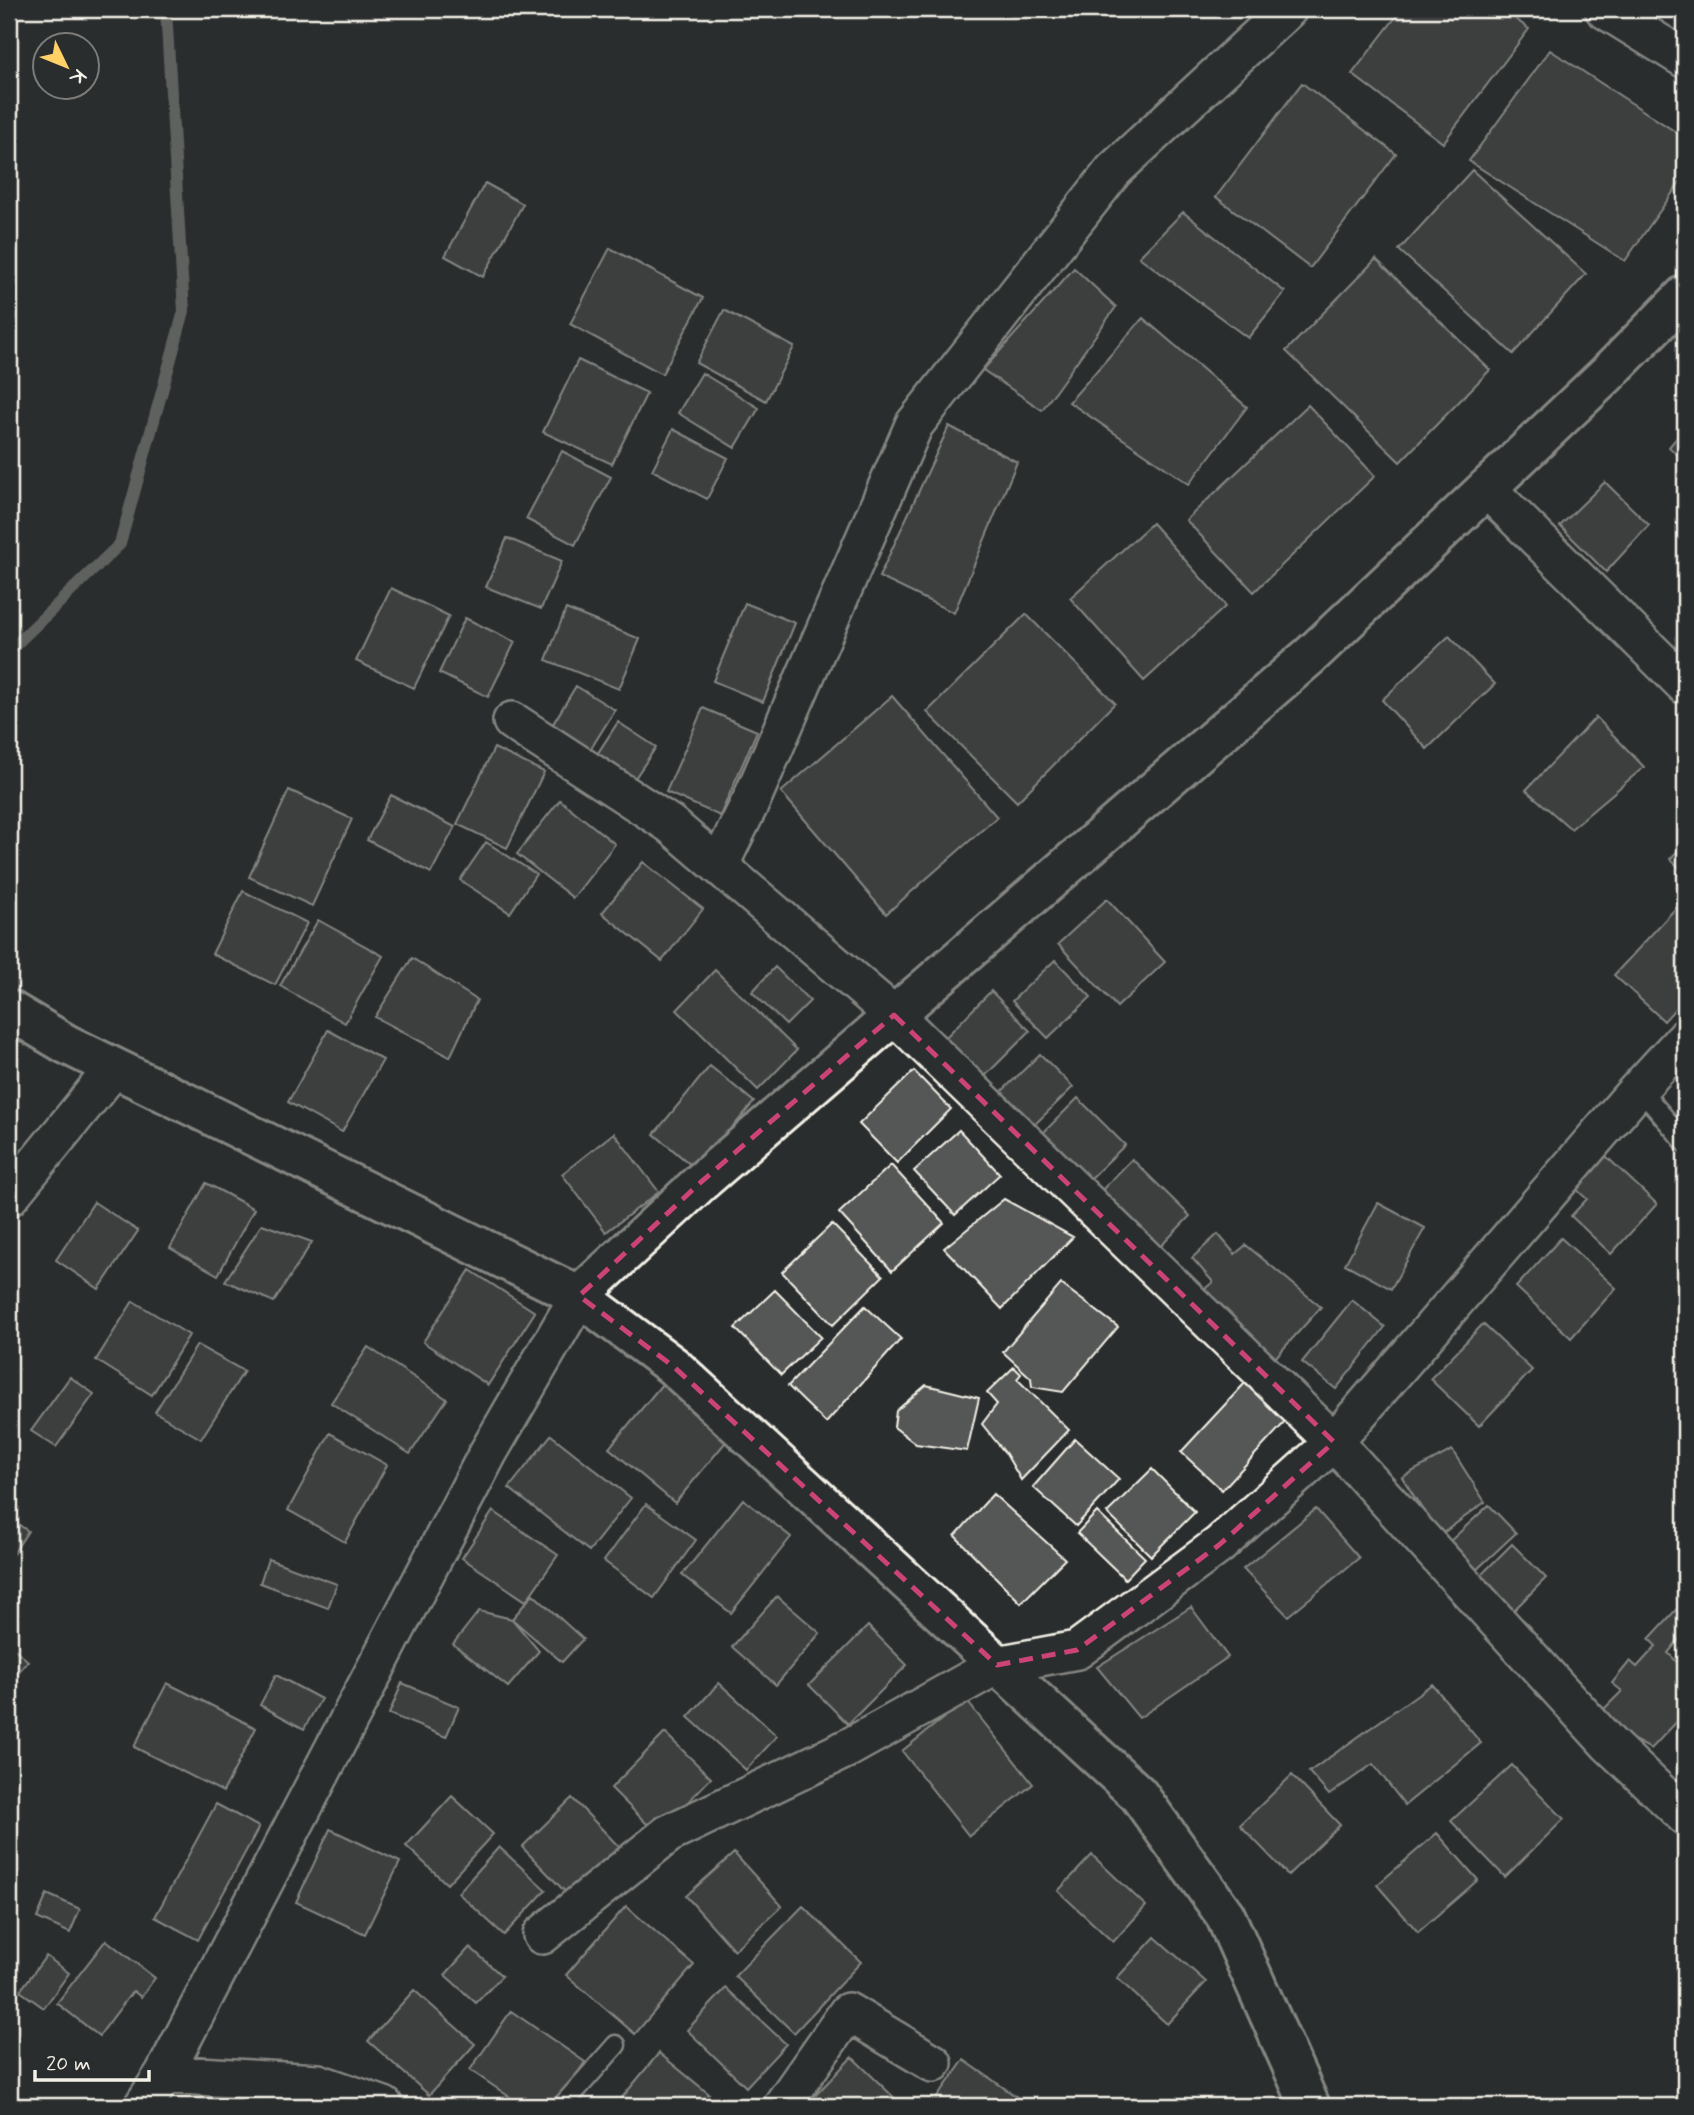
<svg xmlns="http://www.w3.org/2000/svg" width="1694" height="2115" font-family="Mynerve,sans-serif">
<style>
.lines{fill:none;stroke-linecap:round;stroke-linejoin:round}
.stream{stroke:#9f9f9a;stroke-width:12}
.building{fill:#555756;stroke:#f4f1e8;stroke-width:2}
.service-casing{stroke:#f4f1e8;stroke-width:23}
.minor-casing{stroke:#f4f1e8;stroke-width:42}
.tertiary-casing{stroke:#f4f1e8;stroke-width:44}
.service{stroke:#2a2d2e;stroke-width:18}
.minor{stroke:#2a2d2e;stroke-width:37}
.tertiary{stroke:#2a2d2e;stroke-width:38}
.marked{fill:none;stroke:#cc4377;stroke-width:5;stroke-dasharray:14 9;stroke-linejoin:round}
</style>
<rect width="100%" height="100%" fill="#2a2d2e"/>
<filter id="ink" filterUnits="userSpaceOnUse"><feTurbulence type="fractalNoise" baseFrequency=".0143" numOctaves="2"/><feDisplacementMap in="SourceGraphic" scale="14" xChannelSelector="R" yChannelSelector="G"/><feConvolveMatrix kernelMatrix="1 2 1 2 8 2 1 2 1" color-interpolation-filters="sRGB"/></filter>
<g filter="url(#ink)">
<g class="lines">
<path class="stream" d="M 9,651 L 120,544 L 184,311 L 166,9"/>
</g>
<path class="building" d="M 1402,9 L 1502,9 L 1529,29 L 1443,143 L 1352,74 Z
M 1550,50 L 1685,138 L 1685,175 L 1625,261 L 1469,161 Z
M 1302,83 L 1396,154 L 1310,268 L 1216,197 Z
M 1472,170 L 1586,274 L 1513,354 L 1399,250 Z
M 485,183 L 523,204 L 483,277 L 445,256 Z
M 1183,212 L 1285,292 L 1248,338 L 1139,257 Z
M 610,248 L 703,298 L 662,374 L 570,324 Z
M 1376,259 L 1490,370 L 1400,462 L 1286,351 Z
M 1074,268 L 1116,307 L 1042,410 L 983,370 Z
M 724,310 L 794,347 L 766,401 L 696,363 Z
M 1143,318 L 1247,407 L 1189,484 L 1069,402 Z
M 578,360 L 647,393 L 612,464 L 543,432 Z
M 702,373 L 759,408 L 735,448 L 678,413 Z
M 1308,405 L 1375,476 L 1254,592 L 1186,520 Z
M 949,426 L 1017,462 L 954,613 L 879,577 Z
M 1685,428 L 1685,462 L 1669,447 Z
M 673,429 L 728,458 L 707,499 L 652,470 Z
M 562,451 L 611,477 L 575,545 L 526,519 Z
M 1605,482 L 1649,525 L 1606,572 L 1560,526 Z
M 1152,523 L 1226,606 L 1144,681 L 1070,598 Z
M 507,538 L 562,561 L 541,609 L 486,587 Z
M 391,588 L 449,616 L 414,688 L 356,661 Z
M 745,603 L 795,623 L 763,702 L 713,681 Z
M 566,609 L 640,639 L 619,689 L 546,660 Z
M 1026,614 L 1115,703 L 1017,802 L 927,712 Z
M 465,618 L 515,642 L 488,697 L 439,673 Z
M 1449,636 L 1495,684 L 1427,749 L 1382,700 Z
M 576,686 L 615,710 L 587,755 L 548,732 Z
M 892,696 L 997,817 L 886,914 L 781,792 Z
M 703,708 L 757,731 L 720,816 L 666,792 Z
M 1596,717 L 1644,767 L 1571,829 L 1526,790 Z
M 618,722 L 656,747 L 631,784 L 594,759 Z
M 494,748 L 544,772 L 507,848 L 457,824 Z
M 289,790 L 352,819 L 312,906 L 249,877 Z
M 391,795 L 455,827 L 431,873 L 367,840 Z
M 560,800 L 615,844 L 573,898 L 517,854 Z
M 486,842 L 536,874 L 510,913 L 460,880 Z
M 1685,843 L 1685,873 L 1670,859 Z
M 643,862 L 703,909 L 662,961 L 602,913 Z
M 243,891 L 307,923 L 275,985 L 212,954 Z
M 1685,898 L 1685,998 L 1664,1021 L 1614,975 Z
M 1107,899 L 1165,962 L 1117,1007 L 1058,944 Z
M 318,920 L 383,956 L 345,1023 L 280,986 Z
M 412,958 L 477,1000 L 450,1057 L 375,1017 Z
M 1055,960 L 1091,997 L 1048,1038 L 1012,1001 Z
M 775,967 L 810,1001 L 786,1025 L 752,992 Z
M 715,970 L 797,1050 L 758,1090 L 677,1010 Z
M 991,991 L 1030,1031 L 984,1077 L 945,1038 Z
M 328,1030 L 383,1060 L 342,1132 L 288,1102 Z
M 1040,1054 L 1073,1087 L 1027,1132 L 994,1099 Z
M 710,1066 L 754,1102 L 697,1170 L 654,1134 Z
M 914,1071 L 951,1109 L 897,1163 L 859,1124 Z
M 1078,1098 L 1125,1145 L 1084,1185 L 1037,1139 Z
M 959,1130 L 1000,1174 L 955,1215 L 914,1171 Z
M 614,1133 L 659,1192 L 606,1232 L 562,1174 Z
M 1594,1145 L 1657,1204 L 1611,1254 L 1571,1216 L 1587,1199 L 1564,1178 Z
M 1132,1159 L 1190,1216 L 1156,1251 L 1098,1194 Z
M 891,1165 L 944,1223 L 892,1271 L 839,1213 Z
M 206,1183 L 254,1209 L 218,1275 L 170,1248 Z
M 1004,1199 L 1073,1237 L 1002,1309 L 944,1248 Z
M 94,1202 L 138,1231 L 99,1289 L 56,1260 Z
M 1378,1203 L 1425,1228 L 1391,1289 L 1345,1264 Z
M 262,1224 L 312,1242 L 274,1302 L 225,1281 Z
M 832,1224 L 883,1276 L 833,1325 L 782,1272 Z
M 1218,1234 L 1235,1254 L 1246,1245 L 1321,1307 L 1274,1359 L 1200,1293 L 1213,1282 L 1192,1258 Z
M 1561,1238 L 1616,1288 L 1571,1338 L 1516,1287 Z
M 470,1270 L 535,1312 L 488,1385 L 423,1342 Z
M 1061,1284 L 1118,1327 L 1063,1392 L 1032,1387 L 1031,1378 L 1003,1352 Z
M 775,1290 L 821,1337 L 781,1375 L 735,1328 Z
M 1352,1300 L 1385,1327 L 1336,1389 L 1302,1362 Z
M 133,1301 L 189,1335 L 152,1395 L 96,1360 Z
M 865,1306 L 901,1339 L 826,1423 L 788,1386 Z
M 1483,1324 L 1532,1370 L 1479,1426 L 1430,1379 Z
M 197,1345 L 244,1371 L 201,1439 L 155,1412 Z
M 368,1347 L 447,1399 L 410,1454 L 331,1403 Z
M 1014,1367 L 1021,1374 L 1017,1379 L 1069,1430 L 1021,1480 L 1006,1454 L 982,1424 L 997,1404 L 987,1393 Z
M 70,1377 L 94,1394 L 56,1447 L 31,1431 Z
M 663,1383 L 730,1437 L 675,1503 L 609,1448 Z
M 1245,1383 L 1286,1421 L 1222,1490 L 1181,1452 Z
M 926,1385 L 979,1398 L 967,1451 L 916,1444 L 894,1427 L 896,1411 Z
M 330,1433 L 387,1465 L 345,1542 L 288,1510 Z
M 551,1435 L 631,1498 L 589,1551 L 509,1488 Z
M 1075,1439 L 1119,1479 L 1076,1526 L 1033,1487 Z
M 1452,1450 L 1485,1502 L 1439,1536 L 1402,1477 Z
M 1152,1469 L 1195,1512 L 1151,1556 L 1107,1513 Z
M 993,1494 L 1065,1559 L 1021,1603 L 955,1536 Z
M 743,1499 L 791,1537 L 731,1613 L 682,1575 Z
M 646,1504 L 696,1540 L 654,1598 L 604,1561 Z
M 1489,1505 L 1516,1533 L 1474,1572 L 1448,1543 Z
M 1316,1509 L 1359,1558 L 1288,1616 L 1243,1569 Z
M 493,1511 L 558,1555 L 526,1601 L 462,1558 Z
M 1097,1512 L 1145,1558 L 1125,1579 L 1077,1533 Z
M 9,1518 L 28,1531 L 9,1560 Z
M 1512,1544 L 1546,1578 L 1509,1615 L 1475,1581 Z
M 268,1559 L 337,1584 L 328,1608 L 260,1583 Z
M 533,1594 L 583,1639 L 562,1662 L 512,1619 Z
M 777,1596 L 820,1633 L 776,1685 L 732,1647 Z
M 1685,1600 L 1685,1632 L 1668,1653 L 1685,1670 L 1685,1713 L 1651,1749 L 1628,1737 L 1601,1712 L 1622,1691 L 1612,1683 L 1630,1661 L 1637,1667 L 1656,1646 L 1649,1639 Z
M 1191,1607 L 1228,1657 L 1139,1718 L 1097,1667 Z
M 479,1611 L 512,1619 L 539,1651 L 508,1687 L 453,1644 Z
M 868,1626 L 907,1665 L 848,1724 L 809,1685 Z
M 9,1644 L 28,1661 L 9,1683 Z
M 276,1675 L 321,1699 L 304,1729 L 260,1705 Z
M 167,1683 L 256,1728 L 223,1792 L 134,1747 Z
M 402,1683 L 459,1707 L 446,1737 L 389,1714 Z
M 719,1683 L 777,1736 L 746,1770 L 688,1717 Z
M 1432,1684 L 1481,1743 L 1405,1805 L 1373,1764 L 1329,1795 L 1309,1772 Z
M 966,1700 L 1033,1784 L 969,1836 L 902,1751 Z
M 665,1733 L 711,1778 L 657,1834 L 611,1788 Z
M 1512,1765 L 1564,1819 L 1505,1877 L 1451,1821 Z
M 1292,1775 L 1340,1825 L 1288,1875 L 1240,1825 Z
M 452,1796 L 493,1834 L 447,1884 L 406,1846 Z
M 572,1798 L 624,1852 L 573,1900 L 522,1847 Z
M 216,1804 L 259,1827 L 198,1940 L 155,1917 Z
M 330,1829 L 400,1862 L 365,1934 L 296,1902 Z
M 1437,1833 L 1478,1880 L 1418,1932 L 1377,1885 Z
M 499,1847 L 546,1890 L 504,1935 L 458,1893 Z
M 734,1853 L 782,1906 L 734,1950 L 686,1896 Z
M 1092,1855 L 1146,1906 L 1113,1942 L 1058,1891 Z
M 47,1894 L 80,1909 L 70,1933 L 37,1918 Z
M 626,1906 L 694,1965 L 635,2034 L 566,1975 Z
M 803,1906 L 861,1962 L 794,2033 L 735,1976 Z
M 1155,1937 L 1206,1982 L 1167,2024 L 1117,1978 Z
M 106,1940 L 155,1978 L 141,1997 L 133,1991 L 99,2036 L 57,2003 Z
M 470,1947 L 502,1976 L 476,2003 L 445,1975 Z
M 46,1956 L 69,1973 L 44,2008 L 20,1991 Z
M 726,1988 L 786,2044 L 746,2087 L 687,2030 Z
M 414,1990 L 475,2044 L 429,2095 L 368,2041 Z
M 511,2011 L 585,2062 L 555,2106 L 523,2106 L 470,2070 Z
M 659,2053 L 709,2094 L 699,2106 L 615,2106 Z
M 852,2057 L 903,2106 L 814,2106 L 809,2102 Z
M 964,2060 L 1030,2106 L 931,2106 Z"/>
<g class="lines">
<defs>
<path id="service" d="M 1639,1088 L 1685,1142
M 562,2106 L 616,2045"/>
<path id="minor" d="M 1604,9 L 1685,59
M 1486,488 L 1685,685
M 512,721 L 670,824 L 894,1015 L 1334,1442 L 1609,1744 L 1685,1816
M 719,866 L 752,799 L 914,425 L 1114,170 L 1288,9
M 9,1197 L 114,1068
M 542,1935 L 668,1834 L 848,1748 L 997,1665 L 1077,1650 L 1219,1545 L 1334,1442 L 1630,1098 L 1685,1038
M 164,2074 L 318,2083 L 384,2106
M 143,2106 L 164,2074 L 488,1453 L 579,1296
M 782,2106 L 848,2012 L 933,2063"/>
<path id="tertiary" d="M 9,1010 L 66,1044 L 579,1296 L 673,1366 L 1138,1794 L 1225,1915 L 1310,2106
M 579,1296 L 701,1182 L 1311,655 L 1606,375 L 1685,295"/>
</defs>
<use href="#service" class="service-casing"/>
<use href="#minor" class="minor-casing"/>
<use href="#tertiary" class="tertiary-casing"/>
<use href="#service" class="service"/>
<use href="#minor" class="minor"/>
<use href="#tertiary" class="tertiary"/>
</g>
</g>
<path d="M0 0H1694V2115H0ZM 894,1015 L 1334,1442 L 1219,1545 L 1077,1650 L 997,1665 L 673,1366 L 579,1296 L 701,1182 Z" fill="#2a2d2e" fill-opacity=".55" fill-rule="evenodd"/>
<path class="marked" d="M 894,1015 L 1334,1442 L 1219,1545 L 1077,1650 L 997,1665 L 673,1366 L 579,1296 L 701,1182 Z"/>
<rect width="1694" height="2115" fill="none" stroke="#2a2d2e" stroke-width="35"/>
<rect x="18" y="18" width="1659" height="2080" fill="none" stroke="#f4f1e8" stroke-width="2.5" filter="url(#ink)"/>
<g transform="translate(66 66) rotate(133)"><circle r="33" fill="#2a2d2e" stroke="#7b7b78" stroke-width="2"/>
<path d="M0-5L12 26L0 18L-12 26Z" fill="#ffd166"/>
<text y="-10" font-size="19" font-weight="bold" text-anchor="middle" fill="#f4f1e8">K</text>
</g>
<path d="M35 2070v10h114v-10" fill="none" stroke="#f4f1e8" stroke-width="3.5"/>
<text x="46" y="2070" font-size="21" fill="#f4f1e8" stroke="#2a2d2e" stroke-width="5" paint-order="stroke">20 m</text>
</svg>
